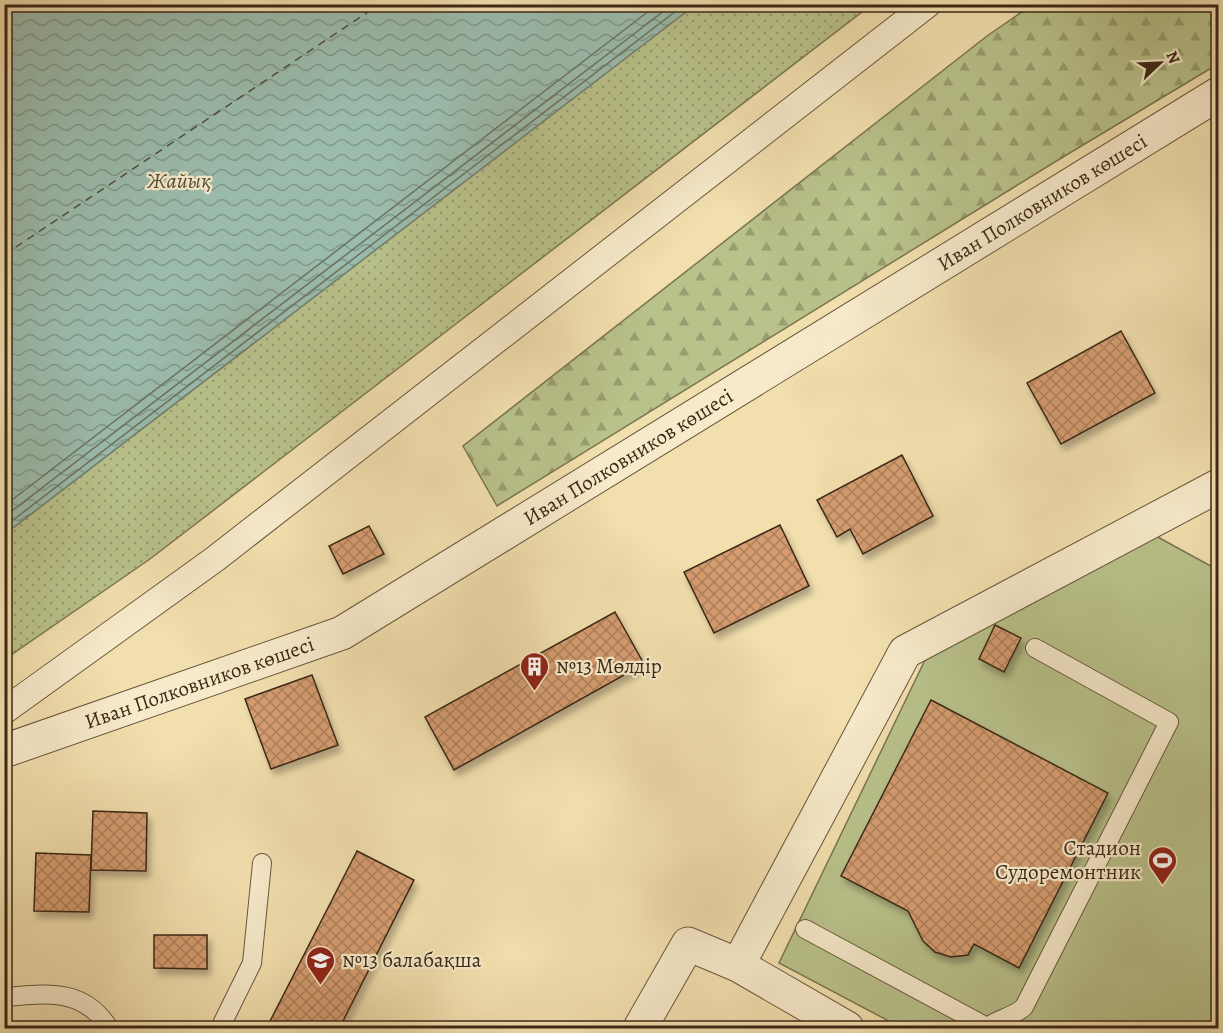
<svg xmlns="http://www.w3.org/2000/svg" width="1223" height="1033" font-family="Alegreya,serif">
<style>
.grass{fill:url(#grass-dots);stroke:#7a7551;stroke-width:1.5}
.forest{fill:url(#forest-firs);stroke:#7a7551;stroke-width:1.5}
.pitch{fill:#b9c28b;stroke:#7a7551;stroke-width:1.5}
.water{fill:url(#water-waves);stroke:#758171;stroke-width:1.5}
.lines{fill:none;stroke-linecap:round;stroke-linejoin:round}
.shore{stroke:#6b7262;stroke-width:1.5}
.ferry{stroke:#534d3c;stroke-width:1.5;stroke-dasharray:8 6;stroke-linecap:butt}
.building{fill:url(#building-cross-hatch);stroke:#3b2817;stroke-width:1.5;filter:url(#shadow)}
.service-casing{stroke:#69563d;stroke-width:20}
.pedestrian-casing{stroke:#69563d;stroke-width:28}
.minor-casing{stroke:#69563d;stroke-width:35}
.service{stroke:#f7eaca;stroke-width:18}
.pedestrian{stroke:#f7eaca;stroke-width:26}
.minor{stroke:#f7eaca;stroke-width:33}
.labels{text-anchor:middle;stroke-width:4.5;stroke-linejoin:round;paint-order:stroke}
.street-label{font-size:21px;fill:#3b2817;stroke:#f7eaca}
.poi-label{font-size:21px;fill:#3b2817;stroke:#f7eaca;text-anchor:start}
.water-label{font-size:22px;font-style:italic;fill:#534d3c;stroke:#f7eaca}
</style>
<defs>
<pattern id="grass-dots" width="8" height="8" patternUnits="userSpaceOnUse" patternTransform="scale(1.5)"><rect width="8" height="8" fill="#b9c28b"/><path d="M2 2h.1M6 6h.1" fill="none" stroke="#989e71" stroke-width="1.8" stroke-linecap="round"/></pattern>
<pattern id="forest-firs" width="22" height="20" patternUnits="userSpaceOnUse" patternTransform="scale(1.5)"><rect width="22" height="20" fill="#b9c28b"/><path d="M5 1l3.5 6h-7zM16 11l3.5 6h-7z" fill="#989e71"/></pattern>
<pattern id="water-waves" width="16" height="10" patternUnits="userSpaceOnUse" patternTransform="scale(1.5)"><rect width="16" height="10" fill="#9bbcad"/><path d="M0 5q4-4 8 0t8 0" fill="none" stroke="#80998c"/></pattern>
<pattern id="building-cross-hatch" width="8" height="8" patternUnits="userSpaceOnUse" patternTransform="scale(1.5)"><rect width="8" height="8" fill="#d49c6f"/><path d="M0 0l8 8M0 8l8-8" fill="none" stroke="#ad7f5a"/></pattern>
<filter id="shadow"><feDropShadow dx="3.5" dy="6" stdDeviation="3" flood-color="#0004"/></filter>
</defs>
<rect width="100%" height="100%" fill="#f2dfae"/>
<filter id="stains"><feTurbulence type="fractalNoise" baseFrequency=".00333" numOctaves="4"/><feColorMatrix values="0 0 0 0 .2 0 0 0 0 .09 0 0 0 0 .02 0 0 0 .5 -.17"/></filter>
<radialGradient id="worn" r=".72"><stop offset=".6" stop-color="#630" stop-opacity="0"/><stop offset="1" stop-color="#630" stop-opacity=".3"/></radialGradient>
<path class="grass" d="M 695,5 L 871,5 L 150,559 L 5,659 L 5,534 Z"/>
<path class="forest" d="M 1032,5 L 1218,5 L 1218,64 L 1063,157 L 497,506 L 463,446 L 987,36 Z"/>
<path class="pitch" d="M 1154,535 L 1218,570 L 1218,1028 L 902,1028 L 779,963 L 925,660 Z"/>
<path class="water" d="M 5,4 L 695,4 L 695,5 L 5,534 Z"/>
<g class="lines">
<path class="shore" d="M 4,506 L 658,4
M 4,517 L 673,4
M 4,527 L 685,4"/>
<path class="ferry" d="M 4,255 L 380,4"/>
</g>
<path class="building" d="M 1121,331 L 1155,393 L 1061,444 L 1027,383 Z
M 902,455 L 933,516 L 863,554 L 850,529 L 837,537 L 817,500 Z
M 780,525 L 809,586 L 714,633 L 684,572 Z
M 369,526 L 384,554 L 343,574 L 329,546 Z
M 615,612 L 644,664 L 454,770 L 425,717 Z
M 995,625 L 1021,638 L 1004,672 L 979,659 Z
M 312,675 L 338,745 L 271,769 L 245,699 Z
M 931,700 L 1108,793 L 1019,968 L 974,944 L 968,955 L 951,957 L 935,952 L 923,941 L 908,911 L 841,876 Z
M 93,811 L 147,813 L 146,871 L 91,870 Z
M 357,851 L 414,880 L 339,1029 L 266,1029 Z
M 36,853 L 91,855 L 89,912 L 34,911 Z
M 154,935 L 207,935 L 207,969 L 154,968 Z"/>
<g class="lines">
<defs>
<path id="service" d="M 805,929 L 987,1027
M 4,997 C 46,994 83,987 109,1028
M 220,1028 L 252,963 L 262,863
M 986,1028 C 998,1018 1012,1018 1024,1007 L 1169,722 L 1035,648"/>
<path id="pedestrian" d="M 4,711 L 215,559 L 928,4"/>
<g id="minor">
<path id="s1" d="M 4,751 L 342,633 L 1218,94"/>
<path d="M 738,965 L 905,652 L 1218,486"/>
<path d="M 640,1028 L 688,944 L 738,965 L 847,1028"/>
</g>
</defs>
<use href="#service" class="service-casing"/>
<use href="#pedestrian" class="pedestrian-casing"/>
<use href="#minor" class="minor-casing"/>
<use href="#service" class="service"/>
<use href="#pedestrian" class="pedestrian"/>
<use href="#minor" class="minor"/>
</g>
<defs>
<symbol id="building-pin" viewBox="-11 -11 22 30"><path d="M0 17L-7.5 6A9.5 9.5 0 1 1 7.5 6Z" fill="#8f2418" stroke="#f7eaca"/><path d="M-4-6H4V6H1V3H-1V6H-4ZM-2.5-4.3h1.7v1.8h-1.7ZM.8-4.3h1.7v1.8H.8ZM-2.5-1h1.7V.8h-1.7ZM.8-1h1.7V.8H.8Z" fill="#fff"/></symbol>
<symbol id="stadium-pin" viewBox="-11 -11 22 30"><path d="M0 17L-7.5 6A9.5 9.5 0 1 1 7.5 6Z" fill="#8f2418" stroke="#f7eaca"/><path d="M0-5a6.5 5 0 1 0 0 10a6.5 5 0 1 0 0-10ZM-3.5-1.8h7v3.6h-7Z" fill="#fff"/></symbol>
<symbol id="school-pin" viewBox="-11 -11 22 30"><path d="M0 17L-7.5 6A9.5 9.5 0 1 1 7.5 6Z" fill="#8f2418" stroke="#f7eaca"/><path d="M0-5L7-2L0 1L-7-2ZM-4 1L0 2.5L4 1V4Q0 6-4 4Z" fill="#fff"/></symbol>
</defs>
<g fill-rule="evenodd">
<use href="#building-pin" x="518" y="650" width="33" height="45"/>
<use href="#stadium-pin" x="1146" y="844" width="33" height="45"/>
<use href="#school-pin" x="304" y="944" width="33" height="45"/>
</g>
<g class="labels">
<g class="street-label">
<text dy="7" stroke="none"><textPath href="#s1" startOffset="1180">Иван Полковников көшесі</textPath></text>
<text dy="7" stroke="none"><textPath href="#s1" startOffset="694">Иван Полковников көшесі</textPath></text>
<text dy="7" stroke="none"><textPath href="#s1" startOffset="207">Иван Полковников көшесі</textPath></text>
</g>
<g class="poi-label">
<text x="556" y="673">№13 Мөлдiр</text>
<text x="1141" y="855" text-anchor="end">Стадион<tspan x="1141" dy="24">Судоремонтник</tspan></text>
<text x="342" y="967">№13 балабақша</text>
</g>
<g class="water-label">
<text x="179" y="188">Жайық</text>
</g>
</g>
<rect width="1223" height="1033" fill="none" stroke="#f2dfae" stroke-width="24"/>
<rect x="6" y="6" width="1211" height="1021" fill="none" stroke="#3b2817" stroke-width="3"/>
<rect x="12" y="12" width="1199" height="1009" fill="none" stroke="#3b2817" stroke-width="1.5"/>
<g transform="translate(1160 63) rotate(67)" stroke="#f7eaca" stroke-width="4.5" paint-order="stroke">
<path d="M0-4.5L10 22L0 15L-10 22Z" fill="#3b2817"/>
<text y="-9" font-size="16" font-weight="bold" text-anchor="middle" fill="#3b2817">N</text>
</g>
<rect width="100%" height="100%" filter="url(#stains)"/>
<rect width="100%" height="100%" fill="url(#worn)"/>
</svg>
